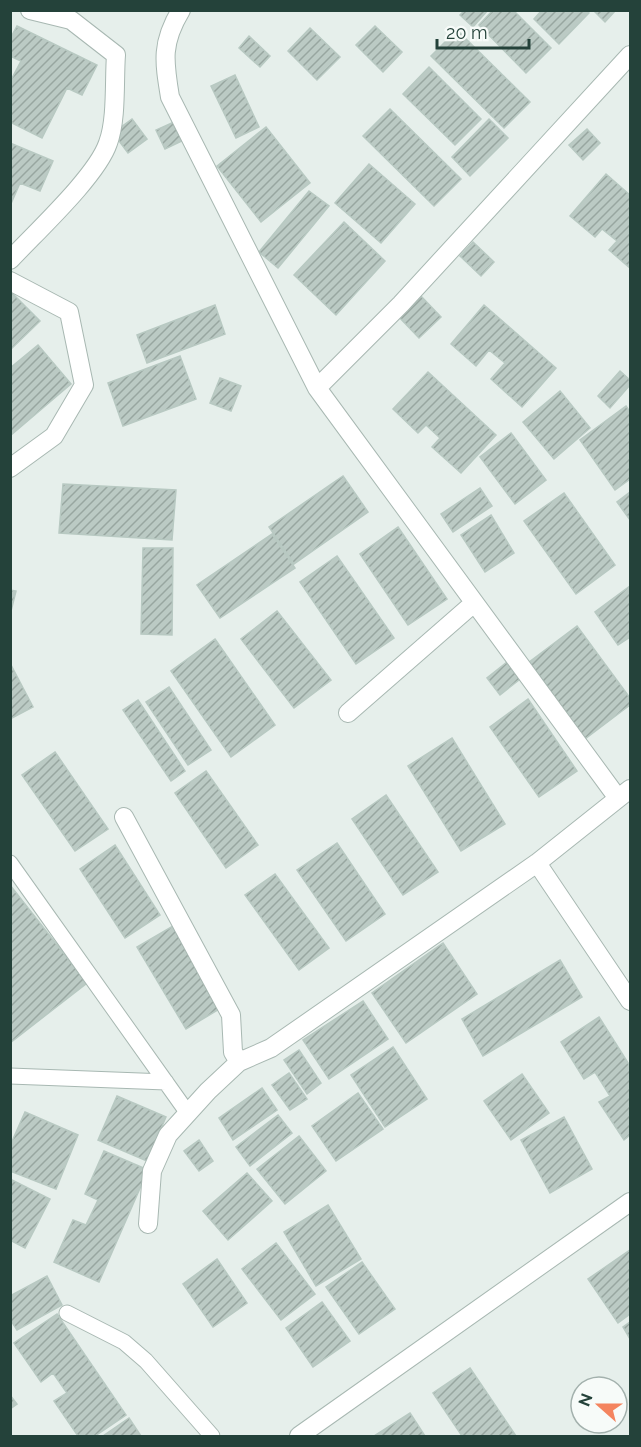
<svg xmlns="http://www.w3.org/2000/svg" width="641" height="1447" font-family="Raleway,sans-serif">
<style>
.building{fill:url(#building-hatch);stroke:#b8c9c2;stroke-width:1.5}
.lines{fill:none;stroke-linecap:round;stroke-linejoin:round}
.service-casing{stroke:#a8b8b2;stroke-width:17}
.minor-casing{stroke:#a8b8b2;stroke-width:20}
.service{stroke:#fff;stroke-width:15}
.minor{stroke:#fff;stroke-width:18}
</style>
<defs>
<pattern id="building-hatch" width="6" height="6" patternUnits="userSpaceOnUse" patternTransform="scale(1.5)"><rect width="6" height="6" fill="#bbcac4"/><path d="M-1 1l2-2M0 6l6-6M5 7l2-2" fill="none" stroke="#98a6a0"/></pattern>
</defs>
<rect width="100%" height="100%" fill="#e6efeb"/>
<path class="building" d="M 465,10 L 488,10 L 473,27 L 460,15 Z
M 493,10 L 513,10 L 551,48 L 526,73 L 479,25 Z
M 542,10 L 587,10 L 589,13 L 559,44 L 534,19 Z
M 593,10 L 616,10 L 605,22 Z
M 17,26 L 97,65 L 82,95 L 67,88 L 42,138 L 10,122 L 10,82 L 21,61 L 10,56 L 10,39 Z
M 375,26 L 402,52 L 383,72 L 356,45 Z
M 310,28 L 340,57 L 317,80 L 288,51 Z
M 457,30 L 530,102 L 504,128 L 431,56 Z
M 249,36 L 270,56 L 260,67 L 239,48 Z
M 429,67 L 481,119 L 455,145 L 403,94 Z
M 235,75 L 259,127 L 236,138 L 211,86 Z
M 390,109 L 461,179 L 434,206 L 363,136 Z
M 132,119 L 147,139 L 128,153 L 113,133 Z
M 489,119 L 508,138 L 470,176 L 452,157 Z
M 174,122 L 182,141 L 165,149 L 156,130 Z
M 266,127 L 310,183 L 261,222 L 217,166 Z
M 587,129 L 600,143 L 583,160 L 569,145 Z
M 10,143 L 53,161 L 40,191 L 20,183 L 10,206 Z
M 369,164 L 415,204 L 381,243 L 335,203 Z
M 606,174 L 630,195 L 630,268 L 609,250 L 617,241 L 602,229 L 595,237 L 570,216 Z
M 309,191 L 329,206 L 278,268 L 259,252 Z
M 344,222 L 385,261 L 336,315 L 294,275 Z
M 473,242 L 494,262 L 481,276 L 460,256 Z
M 10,291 L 40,321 L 10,350 Z
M 419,294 L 441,317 L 419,338 L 397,315 Z
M 215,305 L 225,334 L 147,363 L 137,335 Z
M 484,305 L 556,368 L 522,407 L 491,379 L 505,363 L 489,350 L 476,366 L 451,344 Z
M 38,345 L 71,384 L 10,436 L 10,368 Z
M 180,356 L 196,399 L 123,426 L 108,383 Z
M 620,371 L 630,380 L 630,385 L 610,408 L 598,396 Z
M 428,372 L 496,435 L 461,473 L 432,447 L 440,438 L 426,425 L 418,433 L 393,409 Z
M 220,378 L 241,386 L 231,411 L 210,403 Z
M 560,391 L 590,428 L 554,459 L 523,422 Z
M 626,406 L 630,412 L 630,479 L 615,490 L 580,440 Z
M 511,433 L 546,480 L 515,504 L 480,457 Z
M 343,476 L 368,512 L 294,564 L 269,527 Z
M 63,484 L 176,490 L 172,540 L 59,533 Z
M 480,488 L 492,506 L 453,532 L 441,514 Z
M 630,492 L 630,520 L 617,502 Z
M 564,493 L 615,565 L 576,594 L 524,521 Z
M 491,515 L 514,553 L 485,572 L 461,535 Z
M 398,527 L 447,599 L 408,625 L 360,554 Z
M 272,534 L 295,568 L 220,618 L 197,585 Z
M 143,548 L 173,548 L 172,635 L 141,634 Z
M 337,556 L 394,638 L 356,664 L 300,582 Z
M 630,586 L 630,637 L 618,645 L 595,612 Z
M 10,590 L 16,591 L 10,615 Z
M 277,611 L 331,680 L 294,708 L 241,639 Z
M 577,626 L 630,698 L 630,705 L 581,742 L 524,666 Z
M 215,639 L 275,725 L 231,757 L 171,671 Z
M 507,662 L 520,679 L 500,695 L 487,678 Z
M 10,663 L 33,707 L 10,719 Z
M 169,687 L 211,750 L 188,765 L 146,702 Z
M 528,699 L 577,771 L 539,797 L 490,727 Z
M 138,700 L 185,771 L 171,781 L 123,710 Z
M 452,738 L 505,824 L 461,851 L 408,766 Z
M 55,752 L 108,829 L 75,851 L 22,775 Z
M 206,771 L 258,845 L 226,868 L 175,793 Z
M 386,795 L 438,872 L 403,895 L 352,819 Z
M 337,843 L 385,914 L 346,941 L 297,870 Z
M 115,845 L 160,915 L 125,938 L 80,869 Z
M 275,874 L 329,948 L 299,970 L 245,895 Z
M 10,885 L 87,983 L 10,1043 Z
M 173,926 L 221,1008 L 186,1029 L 137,947 Z
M 443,943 L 477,994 L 406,1043 L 372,993 Z
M 560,960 L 582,997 L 483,1056 L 462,1019 Z
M 363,1001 L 388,1039 L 329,1079 L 303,1040 Z
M 599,1017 L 630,1066 L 630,1135 L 624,1140 L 599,1102 L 610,1096 L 595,1072 L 584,1079 L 561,1042 Z
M 393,1047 L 427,1099 L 385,1127 L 351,1075 Z
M 299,1050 L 321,1083 L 307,1094 L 284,1060 Z
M 289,1073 L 307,1099 L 290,1110 L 272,1085 Z
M 522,1074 L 549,1113 L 511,1140 L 484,1101 Z
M 262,1088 L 277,1110 L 233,1140 L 219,1118 Z
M 358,1093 L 383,1129 L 336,1161 L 312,1126 Z
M 117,1096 L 166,1117 L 147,1161 L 98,1140 Z
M 25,1112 L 78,1135 L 56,1189 L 10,1171 L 10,1146 Z
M 278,1115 L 292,1133 L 250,1166 L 236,1147 Z
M 564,1117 L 592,1169 L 550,1193 L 521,1140 Z
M 299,1136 L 326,1171 L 285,1204 L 257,1169 Z
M 199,1140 L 213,1161 L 199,1171 L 184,1151 Z
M 104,1151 L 148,1170 L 99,1282 L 54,1262 L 73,1220 L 86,1225 L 98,1200 L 85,1194 Z
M 247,1173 L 272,1201 L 228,1240 L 203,1211 Z
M 10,1179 L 50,1199 L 25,1248 L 10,1240 Z
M 328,1205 L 361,1259 L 316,1286 L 284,1232 Z
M 276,1243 L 315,1294 L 281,1320 L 242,1269 Z
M 630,1250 L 630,1314 L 618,1323 L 588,1279 Z
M 217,1259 L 247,1303 L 213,1327 L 183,1284 Z
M 362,1262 L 395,1309 L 359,1334 L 326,1287 Z
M 47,1276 L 62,1305 L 17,1330 L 10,1319 L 10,1296 Z
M 322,1302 L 350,1341 L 313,1367 L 286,1328 Z
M 57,1314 L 126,1415 L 95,1436 L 78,1436 L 54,1401 L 67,1393 L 53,1373 L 41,1382 L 14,1343 Z
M 630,1322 L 630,1339 L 623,1327 Z
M 470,1368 L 516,1436 L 462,1436 L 433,1393 Z
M 10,1395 L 17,1404 L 10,1409 Z
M 410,1413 L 425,1436 L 374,1436 Z
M 129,1418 L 141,1436 L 103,1436 Z"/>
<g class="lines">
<defs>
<path id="service" d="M 10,863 L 187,1112
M 10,1076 L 166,1082
M 67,1313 L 124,1342 L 146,1361 L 212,1436"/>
<path id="minor" d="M 181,10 C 161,43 164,61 170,97 L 317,388 L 617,797
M 10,260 C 36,232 97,176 108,143 C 117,119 114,80 116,55 L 71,20 L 30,10
M 10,281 L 69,312 L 84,385 L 54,436 L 10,468
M 317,388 L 401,304 L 630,55
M 348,713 L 474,603
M 124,817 L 231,1015 L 233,1052 L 239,1062
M 537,863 L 630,1001
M 148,1224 L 152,1171 L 168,1135 L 208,1091 L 239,1062 L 271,1048 L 537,863 L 630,789
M 299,1436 L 630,1202"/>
</defs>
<use href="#service" class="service-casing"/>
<use href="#minor" class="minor-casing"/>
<use href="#service" class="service"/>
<use href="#minor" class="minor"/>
</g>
<rect width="641" height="1447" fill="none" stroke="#24423a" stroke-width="24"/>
<g transform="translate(599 1405) rotate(291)"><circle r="28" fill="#f7fbf9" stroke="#a3b1ad" stroke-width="1.5"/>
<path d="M0-4.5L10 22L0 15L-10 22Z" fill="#f4845f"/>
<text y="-9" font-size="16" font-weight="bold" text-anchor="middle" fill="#24423a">N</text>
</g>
<path d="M437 39v9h92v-9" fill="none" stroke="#24423a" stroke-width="3"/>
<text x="446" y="39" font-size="18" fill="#24423a" stroke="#f7fbf9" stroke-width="4.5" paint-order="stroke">20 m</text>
</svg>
